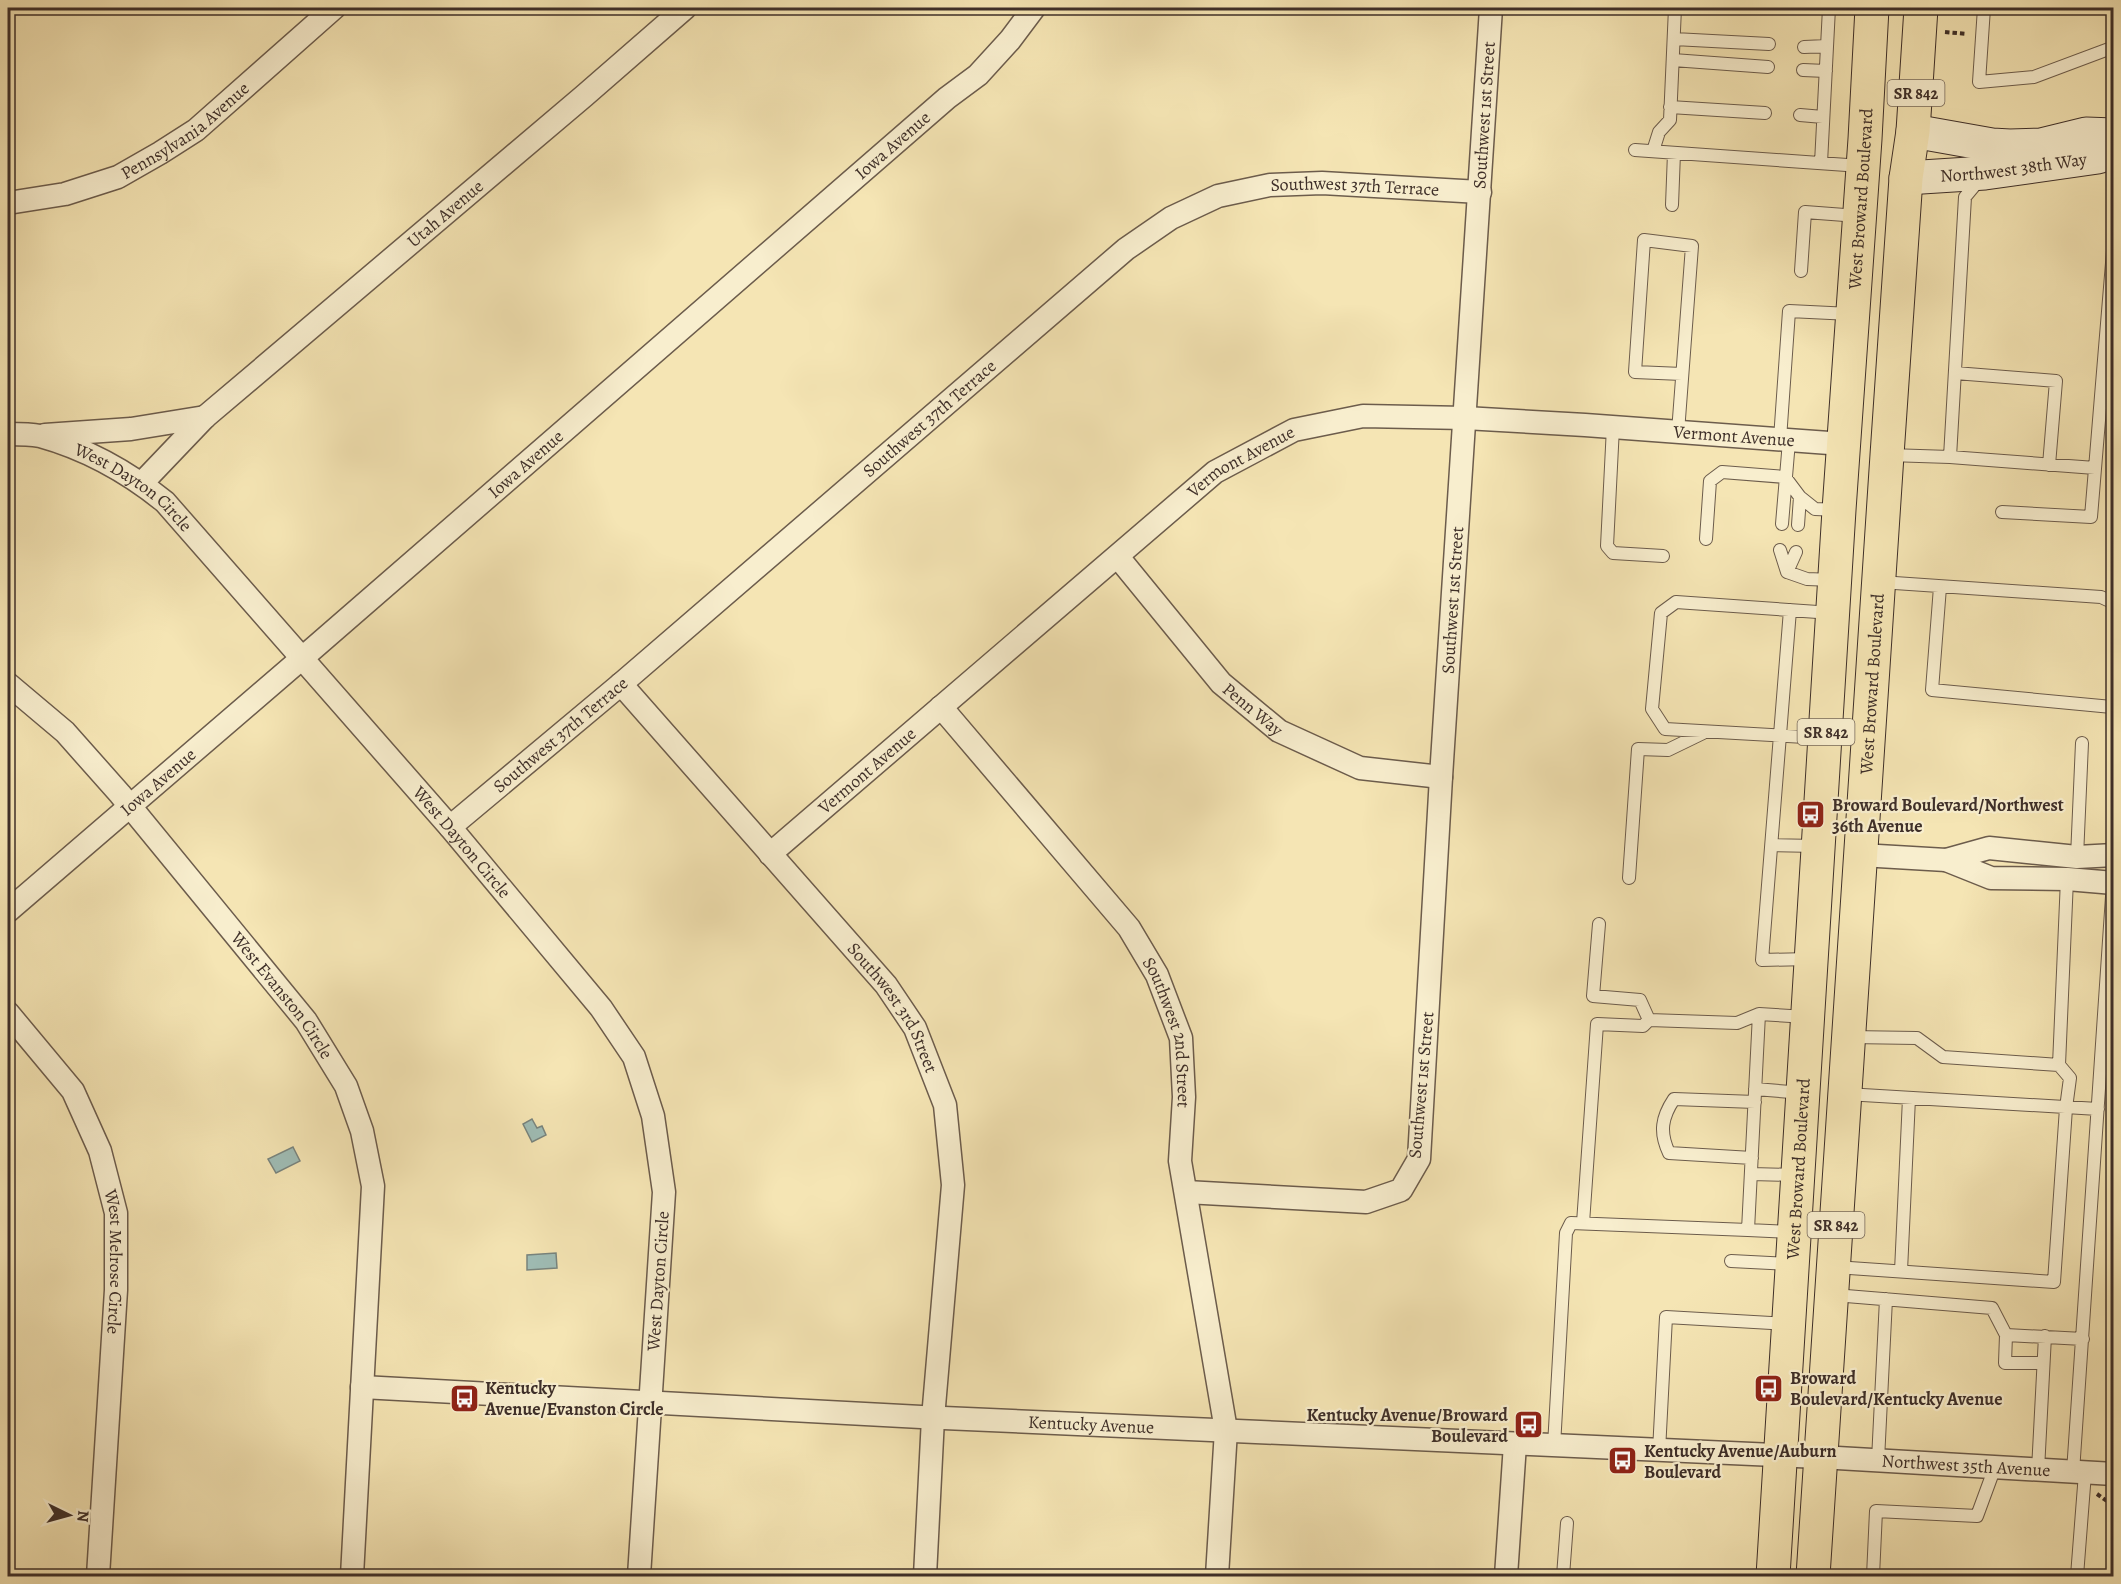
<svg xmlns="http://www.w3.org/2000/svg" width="2121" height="1584" font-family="Alegreya,serif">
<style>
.water{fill:#9fbdb6;stroke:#78847e;stroke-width:1.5}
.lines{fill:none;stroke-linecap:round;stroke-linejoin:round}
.lane-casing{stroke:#6c5c4c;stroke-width:14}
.street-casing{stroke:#6c5c4c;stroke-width:25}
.secondary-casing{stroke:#3e2f29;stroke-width:35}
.primary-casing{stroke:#3e2f29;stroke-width:35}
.path{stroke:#3e2f29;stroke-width:4;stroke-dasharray:4.5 3;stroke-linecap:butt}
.lane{stroke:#f8eece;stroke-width:12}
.street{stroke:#f8eece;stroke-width:22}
.secondary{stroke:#f8eece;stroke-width:33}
.primary{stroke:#f5e5b4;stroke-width:33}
.labels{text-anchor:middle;stroke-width:4.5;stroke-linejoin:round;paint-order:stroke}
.shield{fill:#f8eece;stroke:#76685a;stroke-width:1.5}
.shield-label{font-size:16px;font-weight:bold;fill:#3e2f29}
.street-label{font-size:18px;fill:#3e2f29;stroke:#f8eece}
.poi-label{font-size:18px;font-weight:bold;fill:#3e2f29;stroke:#f8eece;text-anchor:start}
</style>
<rect width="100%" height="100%" fill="#f5e5b4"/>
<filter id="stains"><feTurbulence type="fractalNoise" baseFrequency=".00333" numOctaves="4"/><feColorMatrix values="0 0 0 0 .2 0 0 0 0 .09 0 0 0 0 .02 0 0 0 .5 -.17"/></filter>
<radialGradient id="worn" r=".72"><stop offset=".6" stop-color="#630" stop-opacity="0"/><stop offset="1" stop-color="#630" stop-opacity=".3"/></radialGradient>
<path class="water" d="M 532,1119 L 537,1128 L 542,1126 L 546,1135 L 532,1142 L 523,1124 Z
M 293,1147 L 300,1161 L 276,1173 L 268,1159 Z
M 556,1253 L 557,1268 L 527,1270 L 527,1255 Z"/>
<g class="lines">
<defs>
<path id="lane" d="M 1984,8 L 1979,82 L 2034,77 L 2114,47
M 1674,39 L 1769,44
M 1804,47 L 1827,46
M 1673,60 L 1768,67
M 1803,70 L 1826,71
M 1670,107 L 1765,113
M 1800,115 L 1823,117
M 1635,150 L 1861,166
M 1653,151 L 1659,132 L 1670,120 L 1675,8
M 1821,163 L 1829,8
M 1672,205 L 1674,153
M 1801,271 L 1805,212 L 1858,216
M 1955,373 L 2056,381 L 2049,465
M 1613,427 L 1607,546 L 1613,553 L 1663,556
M 1678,432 L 1692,246 L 1644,240 L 1635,372 L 1682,374
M 1780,439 L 1789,311 L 1851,314
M 1889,455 L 1950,457 L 1965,197 L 1980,179
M 1950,457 L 2095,468
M 2002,512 L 2091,517 L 2114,239
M 1782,524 L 1789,441
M 1798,525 L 1800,497
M 1706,539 L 1710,481 L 1722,472 L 1785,477 L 1800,497 L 1815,509 L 1838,510
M 1780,550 L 1787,572 L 1807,579 L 1833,580
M 1787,572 L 1796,552
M 1880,582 L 2101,597 L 2114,603
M 1940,587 L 1932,690 L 2112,707 L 2114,692
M 1790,610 L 1762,960 L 1809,959
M 1823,738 L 1665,729 L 1652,709 L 1661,613 L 1676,602 L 1832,613
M 1772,845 L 1816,846
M 2077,857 L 2082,743
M 1629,878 L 1638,749 L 1668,750 L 1703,733
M 1599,924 L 1593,996 L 1640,1000 L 1649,1020 L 1737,1023 L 1759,1014 L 1807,1017
M 1759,1014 L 1748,1230 L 1794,1232
M 1850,1037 L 1917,1038 L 1943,1057 L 2059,1065 L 2067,879
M 1755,1089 L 1803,1093
M 1846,1094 L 2098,1109
M 1752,1158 L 1669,1153 C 1659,1132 1662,1117 1674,1099 L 1755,1102
M 1751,1174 L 1797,1175
M 1583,1223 L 1597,1024 L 1643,1026 L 1649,1020
M 1731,1261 L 1791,1264
M 1835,1267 L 2054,1282 L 2066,1108 L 2070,1078 L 2059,1065
M 1901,1271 L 1909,1098
M 1834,1295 L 1992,1308 L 2006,1335 L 2083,1339
M 2006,1335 L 2005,1363 L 2043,1363
M 1554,1446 L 1566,1233 L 1571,1223 L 1748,1230
M 1659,1451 L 1666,1317 L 1789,1324
M 1878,1460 L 1886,1299
M 2038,1470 L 2045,1336
M 2073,1472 L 2114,867
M 1563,1576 L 1567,1523
M 1873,1576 L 1876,1511 L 1977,1516 L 1995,1467
M 2077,1576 L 2085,1473"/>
<g id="street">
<path id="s1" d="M 8,203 L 65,194 L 118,177 L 160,153 L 196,130 L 334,8"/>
<path id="s2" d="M 8,434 C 18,434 30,434 40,436 C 87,449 128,472 165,502 L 450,827 L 601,1008 L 634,1057 L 653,1116 L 664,1192 L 639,1576"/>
<path d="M 45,435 L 131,429 L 205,417"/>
<path id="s3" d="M 142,483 L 205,417 L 584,96 L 685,8"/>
<path id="s4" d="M 1118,557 L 1221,683 L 1279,731 L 1360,768 L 1441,777"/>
<path id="s5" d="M 8,684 L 65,732 L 120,794 L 306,1021 L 346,1086 L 362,1131 L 373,1186 L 352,1576"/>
<path id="s6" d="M 621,684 L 886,985 L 915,1028 L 945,1105 L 953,1185 L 933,1418 L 925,1576"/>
<path id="s7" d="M 941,707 L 1129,928 L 1157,975 L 1181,1038 L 1184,1097 L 1180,1161 L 1226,1430 L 1217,1576"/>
<path id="s8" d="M 450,827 L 621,684 L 1126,249 L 1171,218 L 1218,196 L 1270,185 L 1322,183 L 1480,192"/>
<path id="s9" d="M 770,854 L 1215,472 L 1294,430 L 1363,416 L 1465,418 L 1585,425 L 1843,444"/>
<path d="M 1861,855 L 1946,860 L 1991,878 L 2067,879 L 2114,883"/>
<path d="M 1946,860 L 1989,848 L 2077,857 L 2114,855"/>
<path id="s10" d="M 8,911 L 315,647 L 947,98 L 978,75 L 1010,40 L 1034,8"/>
<path id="s11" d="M 8,1013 L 73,1091 L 100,1151 L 116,1213 L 116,1290 L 98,1576"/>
<path id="s12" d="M 1186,1192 L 1366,1202 L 1401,1190 L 1419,1159 L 1441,777 L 1491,8"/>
<path id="s13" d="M 362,1387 L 921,1417 L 1820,1457 L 2114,1474"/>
<path d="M 1506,1576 L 1515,1444"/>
</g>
<g id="secondary">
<path d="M 1913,131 L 1992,145 L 2010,146 L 2041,145 L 2086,134 L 2114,135"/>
<path id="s14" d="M 1906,178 L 1985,173 L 2098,157 L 2114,143"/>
</g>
<g id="primary">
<path id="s15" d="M 1773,1576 L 1839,510 L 1865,139 L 1872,8"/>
<path id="s16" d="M 1813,1576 L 1887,455 L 1906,178 L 1913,131 L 1921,8"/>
</g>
</defs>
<use href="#lane" class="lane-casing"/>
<use href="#street" class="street-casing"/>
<use href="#secondary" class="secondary-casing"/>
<use href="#primary" class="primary-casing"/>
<path class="path" d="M 1945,32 L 1967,34
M 2097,1494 L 2114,1506"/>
<use href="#lane" class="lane"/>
<use href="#street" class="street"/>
<use href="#secondary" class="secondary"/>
<use href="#primary" class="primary"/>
</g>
<defs>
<symbol id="bus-square" viewBox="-11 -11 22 22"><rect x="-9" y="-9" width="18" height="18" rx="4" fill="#8f2418" stroke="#f8eece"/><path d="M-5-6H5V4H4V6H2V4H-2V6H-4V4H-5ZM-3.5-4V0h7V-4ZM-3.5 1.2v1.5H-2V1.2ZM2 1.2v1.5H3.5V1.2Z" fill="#fff"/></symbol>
</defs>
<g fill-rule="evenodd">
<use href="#bus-square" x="1794" y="798" width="33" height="33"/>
<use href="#bus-square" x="1752" y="1372" width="33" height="33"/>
<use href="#bus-square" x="448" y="1382" width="33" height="33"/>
<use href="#bus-square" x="1512" y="1408" width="33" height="33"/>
<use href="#bus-square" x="1606" y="1444" width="33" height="33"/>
</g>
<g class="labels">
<g class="shield">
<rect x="1887.5" y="80" width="57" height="26" rx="4.5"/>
<rect x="1797.5" y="719" width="57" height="26" rx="4.5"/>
<rect x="1807.5" y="1212" width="57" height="26" rx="4.5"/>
</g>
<g class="shield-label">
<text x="1916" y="99">SR 842</text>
<text x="1826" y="738">SR 842</text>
<text x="1836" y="1231">SR 842</text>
</g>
<g class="street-label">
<text dy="6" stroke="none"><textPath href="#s12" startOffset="1299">Southwest 1st Street</textPath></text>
<text dy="6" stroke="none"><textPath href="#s1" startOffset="195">Pennsylvania Avenue</textPath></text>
<text dy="6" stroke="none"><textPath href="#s10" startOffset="1170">Iowa Avenue</textPath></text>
<text dy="6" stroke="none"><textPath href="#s14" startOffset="108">Northwest 38th Way</textPath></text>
<text dy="6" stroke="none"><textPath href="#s8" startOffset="1134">Southwest 37th Terrace</textPath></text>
<text dy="6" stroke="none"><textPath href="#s15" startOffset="1380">West Broward Boulevard</textPath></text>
<text dy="6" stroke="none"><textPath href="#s3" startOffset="406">Utah Avenue</textPath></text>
<text dy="6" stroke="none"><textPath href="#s8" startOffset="630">Southwest 37th Terrace</textPath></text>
<text dy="6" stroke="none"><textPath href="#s9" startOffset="1118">Vermont Avenue</textPath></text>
<text dy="6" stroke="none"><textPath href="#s10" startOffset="684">Iowa Avenue</textPath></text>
<text dy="6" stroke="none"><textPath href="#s9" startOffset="614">Vermont Avenue</textPath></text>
<text dy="6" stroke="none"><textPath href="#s2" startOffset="140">West Dayton Circle</textPath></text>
<text dy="6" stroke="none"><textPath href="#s12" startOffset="813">Southwest 1st Street</textPath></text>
<text dy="6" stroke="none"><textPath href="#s16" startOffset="894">West Broward Boulevard</textPath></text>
<text dy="6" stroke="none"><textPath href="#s4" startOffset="204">Penn Way</textPath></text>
<text dy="6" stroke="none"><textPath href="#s8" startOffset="144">Southwest 37th Terrace</textPath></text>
<text dy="6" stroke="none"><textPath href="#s9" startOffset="128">Vermont Avenue</textPath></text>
<text dy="6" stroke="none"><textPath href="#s10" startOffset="198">Iowa Avenue</textPath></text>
<text dy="6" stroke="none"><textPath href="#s2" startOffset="626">West Dayton Circle</textPath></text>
<text dy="6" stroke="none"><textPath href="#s5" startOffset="416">West Evanston Circle</textPath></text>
<text dy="6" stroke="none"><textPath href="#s6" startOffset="424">Southwest 3rd Street</textPath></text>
<text dy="6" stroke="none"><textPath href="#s7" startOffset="404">Southwest 2nd Street</textPath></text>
<text transform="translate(1421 1085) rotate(-85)" y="6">Southwest 1st Street</text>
<text dy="6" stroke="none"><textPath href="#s15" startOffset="408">West Broward Boulevard</textPath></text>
<text dy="6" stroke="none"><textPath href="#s11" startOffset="280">West Melrose Circle</textPath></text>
<text transform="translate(658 1281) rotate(-86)" y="6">West Dayton Circle</text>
<text dy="6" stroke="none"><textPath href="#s13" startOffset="730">Kentucky Avenue</textPath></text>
<text dy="6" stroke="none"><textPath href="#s13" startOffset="1606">Northwest 35th Avenue</textPath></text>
</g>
<g class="poi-label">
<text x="1832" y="811">Broward Boulevard/Northwest<tspan x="1832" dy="21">36th Avenue</tspan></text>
<text x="1790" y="1384">Broward<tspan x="1790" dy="21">Boulevard/Kentucky Avenue</tspan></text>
<text x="485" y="1394">Kentucky<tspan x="485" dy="21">Avenue/Evanston Circle</tspan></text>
<text x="1508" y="1421" text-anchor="end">Kentucky Avenue/Broward<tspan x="1508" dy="21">Boulevard</tspan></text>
<text x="1644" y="1457">Kentucky Avenue/Auburn<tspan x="1644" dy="21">Boulevard</tspan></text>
</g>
</g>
<rect width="2121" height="1584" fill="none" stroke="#f5e5b4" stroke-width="30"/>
<rect x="9" y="9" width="2103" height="1566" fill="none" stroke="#3e2f29" stroke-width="3"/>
<rect x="15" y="15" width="2091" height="1554" fill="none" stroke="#3e2f29" stroke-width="1.5"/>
<g transform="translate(69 1515) rotate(95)" stroke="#f8eece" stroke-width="4.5" paint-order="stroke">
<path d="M0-4.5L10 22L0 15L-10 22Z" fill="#3e2f29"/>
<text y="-9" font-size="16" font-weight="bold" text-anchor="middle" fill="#3e2f29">N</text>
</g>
<rect width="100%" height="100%" filter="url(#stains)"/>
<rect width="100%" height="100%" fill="url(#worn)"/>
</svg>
